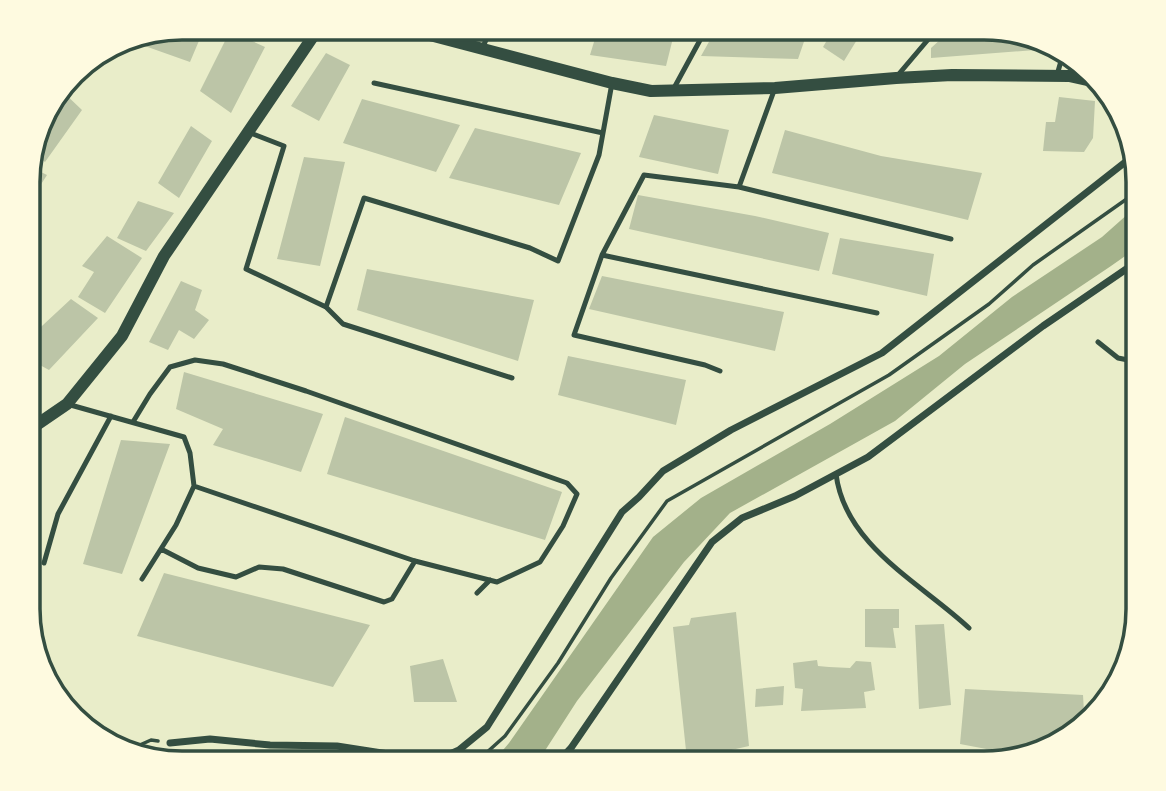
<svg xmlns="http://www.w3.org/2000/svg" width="1166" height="791" font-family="'Public Sans',sans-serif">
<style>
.water{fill:#a3b18a}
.building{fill:#bcc5a7}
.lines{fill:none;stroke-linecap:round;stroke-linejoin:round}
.path{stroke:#344e41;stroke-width:3.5}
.service{stroke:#344e41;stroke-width:5}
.minor{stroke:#344e41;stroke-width:7}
.tertiary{stroke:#344e41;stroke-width:12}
.rim{fill:none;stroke:#344e41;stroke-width:3.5}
</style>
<rect width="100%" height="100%" fill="#e9edc9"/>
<path class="water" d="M 1138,205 L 1138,247 L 1111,266 L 965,364 L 895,421 L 730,513 L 684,562 L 577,701 L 537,763 L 492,763 L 509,743 L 653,537 L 701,498 L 830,424 L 939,356 L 1012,297 L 1102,237 Z"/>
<path class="building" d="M 993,28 L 1049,49 L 931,58 L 931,48 L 952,29 Z
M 808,30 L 798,59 L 701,56 L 715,31 Z
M 833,30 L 863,30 L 844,61 L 823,47 Z
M 661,31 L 674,34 L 666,66 L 590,55 L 597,32 Z
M 228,35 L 239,35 L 265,47 L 231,113 L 200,91 Z
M 145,36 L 201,36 L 190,62 L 142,45 Z
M 326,53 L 350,65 L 319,121 L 291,106 Z
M 61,90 L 82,110 L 45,162 L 33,152 L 48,106 Z
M 1059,97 L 1095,101 L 1093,138 L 1084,152 L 1043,151 L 1046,122 L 1055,122 Z
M 362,99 L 460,125 L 436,172 L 343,143 Z
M 654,115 L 729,130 L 718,174 L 639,157 Z
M 191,126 L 212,141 L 179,198 L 158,183 Z
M 475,128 L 581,153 L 559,205 L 449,178 Z
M 785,130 L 881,156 L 982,173 L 968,220 L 772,173 Z
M 304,157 L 345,162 L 320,266 L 277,259 Z
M 29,166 L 47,175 L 29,203 Z
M 638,195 L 755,216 L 829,233 L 819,271 L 629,229 Z
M 138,201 L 174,213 L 146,251 L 117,238 Z
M 107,236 L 142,258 L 105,313 L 78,297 L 94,272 L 82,266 Z
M 840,238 L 934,254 L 927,296 L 832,274 Z
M 367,269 L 534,300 L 518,361 L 357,310 Z
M 602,276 L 784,312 L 775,351 L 589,309 Z
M 181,281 L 202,290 L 195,310 L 209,320 L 194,339 L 179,330 L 168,350 L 149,342 Z
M 1135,291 L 1138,291 L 1138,355 L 1126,354 Z
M 71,299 L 98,318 L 49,370 L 29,359 L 29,338 Z
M 568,356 L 686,380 L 676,425 L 558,395 Z
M 184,372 L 323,414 L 301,472 L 213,445 L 223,429 L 176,409 Z
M 345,417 L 562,492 L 545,540 L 327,474 Z
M 121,440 L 170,444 L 122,574 L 83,564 Z
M 164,573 L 370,625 L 333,687 L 137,636 Z
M 865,609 L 899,609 L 899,628 L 893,628 L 896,648 L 865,647 Z
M 736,612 L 749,746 L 687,760 L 673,627 L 689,625 L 691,618 Z
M 944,624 L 951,705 L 919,709 L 915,625 Z
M 443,659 L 457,702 L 414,702 L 410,666 Z
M 817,660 L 818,666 L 829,667 L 850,668 L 856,661 L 871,662 L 875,690 L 864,692 L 866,708 L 801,711 L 803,689 L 795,688 L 793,663 Z
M 784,686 L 783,705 L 755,707 L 756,689 Z
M 965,689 L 1083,695 L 1084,712 L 1093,713 L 1052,747 L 1018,755 L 960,744 Z"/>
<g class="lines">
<path class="path" d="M 133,748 L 151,740 L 158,741
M 213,755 L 249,763
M 475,763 L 505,736 L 558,663 L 611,578 L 667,501 L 889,375 L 989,304 L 1033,265 L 1138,191"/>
<path class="service" d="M 482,49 L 489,33
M 898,75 L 937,29
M 1057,75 L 1063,54
M 374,83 L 603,133
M 674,88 L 705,31
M 248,132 L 284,146 L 246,269 L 326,307 L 364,198 L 530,248 L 558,261 L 599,155 L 612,83
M 739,187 L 951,239
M 602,255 L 877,313
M 29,302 L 38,293
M 326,307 L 343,324 L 512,378
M 1098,342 L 1118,358 L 1138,362
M 720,371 L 705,365 L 574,335 L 602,255 L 644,175 L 739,187 L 775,88
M 67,404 L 184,437 L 190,453 L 194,486 L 176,525 L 142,579
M 133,422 L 150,394 L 170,367 L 195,360 L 223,364 L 306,391 L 567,483 L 577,494 L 563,526 L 540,562 L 497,582 L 415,561 L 194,486
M 836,474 C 845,546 921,583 969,628
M 161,549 L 198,568 L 236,577 L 259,567 L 283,569 L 384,602 L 392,599 L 415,561
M 44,563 L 58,514 L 111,416
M 477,593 L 490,580"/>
<path class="minor" d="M 170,743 L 210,739 L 270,745 L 337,746 L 414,758 L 441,758 L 459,750 L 487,727 L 622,512 L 639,497 L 663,471 L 731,430 L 882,353 L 1133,156
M 557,763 L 571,748 L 712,542 L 742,518 L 795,496 L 868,457 L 1043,326 L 1138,261"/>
<path class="tertiary" d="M 426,34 L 612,83 L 651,91 L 775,88 L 896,78 L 952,75 L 1069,76 L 1096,82
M 29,430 L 67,404 L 122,336 L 164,256 L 314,35"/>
</g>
<path d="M0 0H1166V791H0ZM182 40H984A142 142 0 0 1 1126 182V609A142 142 0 0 1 984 751H182A142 142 0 0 1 40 609V182A142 142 0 0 1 182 40Z" fill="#fefae0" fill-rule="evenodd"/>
<path class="rim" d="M182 40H984A142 142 0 0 1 1126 182V609A142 142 0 0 1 984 751H182A142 142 0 0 1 40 609V182A142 142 0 0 1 182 40Z"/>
</svg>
